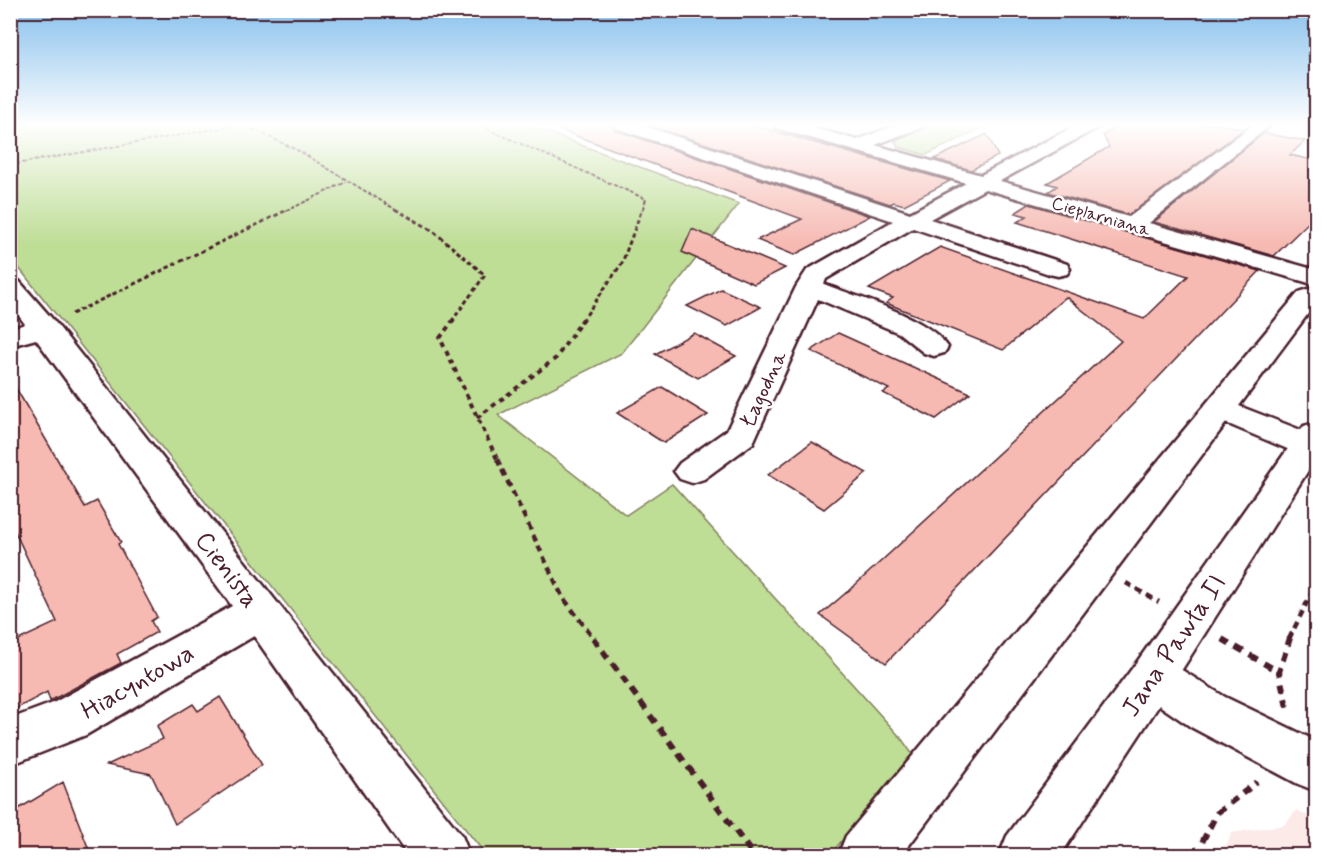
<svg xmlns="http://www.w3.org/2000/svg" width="1327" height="866" font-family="Mynerve,sans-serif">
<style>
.built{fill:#fceae8}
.green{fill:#bedd95;stroke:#847e60;stroke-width:1.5}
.building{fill:#f6bab2;stroke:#4a1f2b;stroke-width:1.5}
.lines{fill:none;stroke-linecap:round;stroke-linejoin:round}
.street-casing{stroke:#4a1f2b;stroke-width:5}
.secondary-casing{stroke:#4a1f2b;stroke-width:5}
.path-far4{stroke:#4a1f2b;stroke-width:2;stroke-dasharray:4 2;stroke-linecap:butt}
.path-far3{stroke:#4a1f2b;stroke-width:3;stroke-dasharray:4.5 3;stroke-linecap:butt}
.path-far2{stroke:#4a1f2b;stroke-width:4;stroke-dasharray:5 4.5;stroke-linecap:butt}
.path-far1{stroke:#4a1f2b;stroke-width:4.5;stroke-dasharray:7 5;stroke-linecap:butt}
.path{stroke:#4a1f2b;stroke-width:6;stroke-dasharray:9 7;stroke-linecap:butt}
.street{fill:#fff;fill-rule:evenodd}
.secondary{fill:#fff;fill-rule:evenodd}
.labels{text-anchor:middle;stroke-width:5;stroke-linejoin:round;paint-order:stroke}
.far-street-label{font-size:18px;fill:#4a1f2b;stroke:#fff}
.street-label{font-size:21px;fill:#4a1f2b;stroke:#fff}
.near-street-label{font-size:26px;fill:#4a1f2b;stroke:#fff}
</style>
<rect width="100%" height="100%" fill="#fff"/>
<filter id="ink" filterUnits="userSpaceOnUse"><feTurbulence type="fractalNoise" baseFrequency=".0167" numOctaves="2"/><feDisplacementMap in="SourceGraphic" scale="12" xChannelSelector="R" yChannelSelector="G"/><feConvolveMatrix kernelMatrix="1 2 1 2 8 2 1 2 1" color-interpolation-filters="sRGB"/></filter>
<g filter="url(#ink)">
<path class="built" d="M 1297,810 L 1316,821 L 1316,855 L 1221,855 L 1232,833 L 1284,825 Z"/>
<path class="green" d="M 11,124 L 525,124 L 739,204 L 622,353 L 498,415 L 626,515 L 672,484 L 901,738 L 913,755 L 830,855 L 486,855 L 11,258 Z
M 935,124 L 991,124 L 926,155 L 898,147 L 895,141 Z"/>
<path class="building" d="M 552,124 L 612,124 L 615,130 L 870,216 L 794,255 L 757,240 L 802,219 L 552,127 Z
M 645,124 L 748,124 L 950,181 L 904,205 L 894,202 L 890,204 Z
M 1122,124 L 1219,124 L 1244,129 L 1129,215 L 1048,192 L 1057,186 L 1047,183 L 1109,147 L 1103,135 Z
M 1264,133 L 1305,141 L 1290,155 L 1317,161 L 1317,214 L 1274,256 L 1154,222 Z
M 987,134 L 998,156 L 971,170 L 934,159 Z
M 1029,204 L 1260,271 L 886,663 L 820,615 L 854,586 L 1121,341 L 1066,297 L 1003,350 L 886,303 L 893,298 L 869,289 L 940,247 L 1144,319 L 1188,276 L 1017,222 L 1027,216 L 1015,213 Z
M 692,229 L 785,268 L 754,284 L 682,252 Z
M 721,289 L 761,307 L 727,326 L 687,306 Z
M 694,333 L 736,356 L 698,378 L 655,354 Z
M 838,333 L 970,393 L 936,419 L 883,393 L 889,389 L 811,351 Z
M 10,378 L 85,507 L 97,501 L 121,542 L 118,544 L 157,617 L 151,621 L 157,632 L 117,654 L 121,663 L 50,701 L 47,692 L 10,712 L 10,644 L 57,622 L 10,521 Z
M 662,387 L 708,415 L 664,443 L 617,413 Z
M 812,442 L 867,473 L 824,509 L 768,475 Z
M 220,697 L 262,765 L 175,824 L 151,774 L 107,765 L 163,739 L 157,726 L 193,704 L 198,711 Z
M 63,782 L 91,855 L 10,855 L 10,814 Z"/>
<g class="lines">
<defs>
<path id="street" d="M 614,124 L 638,124 L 910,213 L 966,183 L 776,128 L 774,124 L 800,124 L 857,140 L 899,124 L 922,124 L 920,128 L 875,145 L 981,175 L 1079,124 L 1099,124 L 1097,128 L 1000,181 L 1129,217 L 1254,124 L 1272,124 L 1149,223 L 1316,270 L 1316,285 L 985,189 L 930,219 L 1067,264 L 1070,269 L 1067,274 L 1058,276 L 1049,274 L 913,228 L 826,279 L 824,284 C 859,298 927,316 948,347 L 944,353 L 934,356 L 924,353 L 899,333 L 818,299 L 753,443 L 704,479 L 692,483 L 680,479 L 674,471 L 680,463 L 727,430 L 796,287 L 807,270 L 893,221 L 616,128 Z
M 10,279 L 19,281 L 54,321 L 462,836 L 470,856 L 408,856 L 254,636 L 86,735 L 10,765 L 10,719 L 53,703 L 232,606 L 36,339 L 10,346 L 10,329 L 25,324 L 10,304 Z
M 1308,289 L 1316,291 L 1316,303 L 1239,406 L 1316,436 L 1316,454 L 1309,456 L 1297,453 L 1226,423 L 901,856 L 838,856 L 846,836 L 1299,292 Z
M 1153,656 L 1169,662 L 1225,697 L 1316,741 L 1316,791 L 1298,784 L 1191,727 L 1137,690 L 1130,676 L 1137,662 Z"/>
<path id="secondary" d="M 1316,423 L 1316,458 L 1169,690 L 1060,856 L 999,856 L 1007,836 L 1137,662 L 1304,426 Z"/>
</defs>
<use href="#street" class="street-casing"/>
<use href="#secondary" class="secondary-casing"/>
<path class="path-far4" d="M 242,124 L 299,151 L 398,211
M 476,124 L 646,199 L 642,211
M 10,165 L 243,124
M 286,211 L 346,182"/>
<path class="path-far3" d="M 395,209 L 432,230 L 485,275 L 452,321
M 72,314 L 289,209
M 582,321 L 622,263 L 642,209"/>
<path class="path-far2" d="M 454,319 L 440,338 L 498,461
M 477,418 L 556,358 L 583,319"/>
<path class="path-far1" d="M 497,459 L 562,596 L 594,639
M 1126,583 L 1159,602
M 1289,639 L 1316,584"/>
<path class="path" d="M 593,638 L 754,856
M 1222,639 L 1279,672
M 1287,707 L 1279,672 L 1290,638
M 1195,856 L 1217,813 L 1257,782"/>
<use href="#street" class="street"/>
<use href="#secondary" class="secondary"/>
</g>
</g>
<linearGradient id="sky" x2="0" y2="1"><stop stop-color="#85bfec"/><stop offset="0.51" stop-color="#fff"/><stop offset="1" stop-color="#fff" stop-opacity="0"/></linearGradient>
<rect width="1327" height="245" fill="url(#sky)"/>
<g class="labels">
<g class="far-street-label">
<text transform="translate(1101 216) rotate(16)" y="6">Cieplarniana</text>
</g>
<g class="street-label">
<text transform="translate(763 389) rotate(-65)" y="7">Łagodna</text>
</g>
<g class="near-street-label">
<text transform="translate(228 569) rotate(53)" y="9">Cienista</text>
<text transform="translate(1173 645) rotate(-56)" y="9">Jana Pawła II</text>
<text transform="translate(137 681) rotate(-30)" y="9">Hiacyntowa</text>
</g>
</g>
<rect width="1327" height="866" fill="none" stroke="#fff" stroke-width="36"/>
<rect x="18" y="18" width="1291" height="830" fill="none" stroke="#4a1f2b" stroke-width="2" filter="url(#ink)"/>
</svg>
